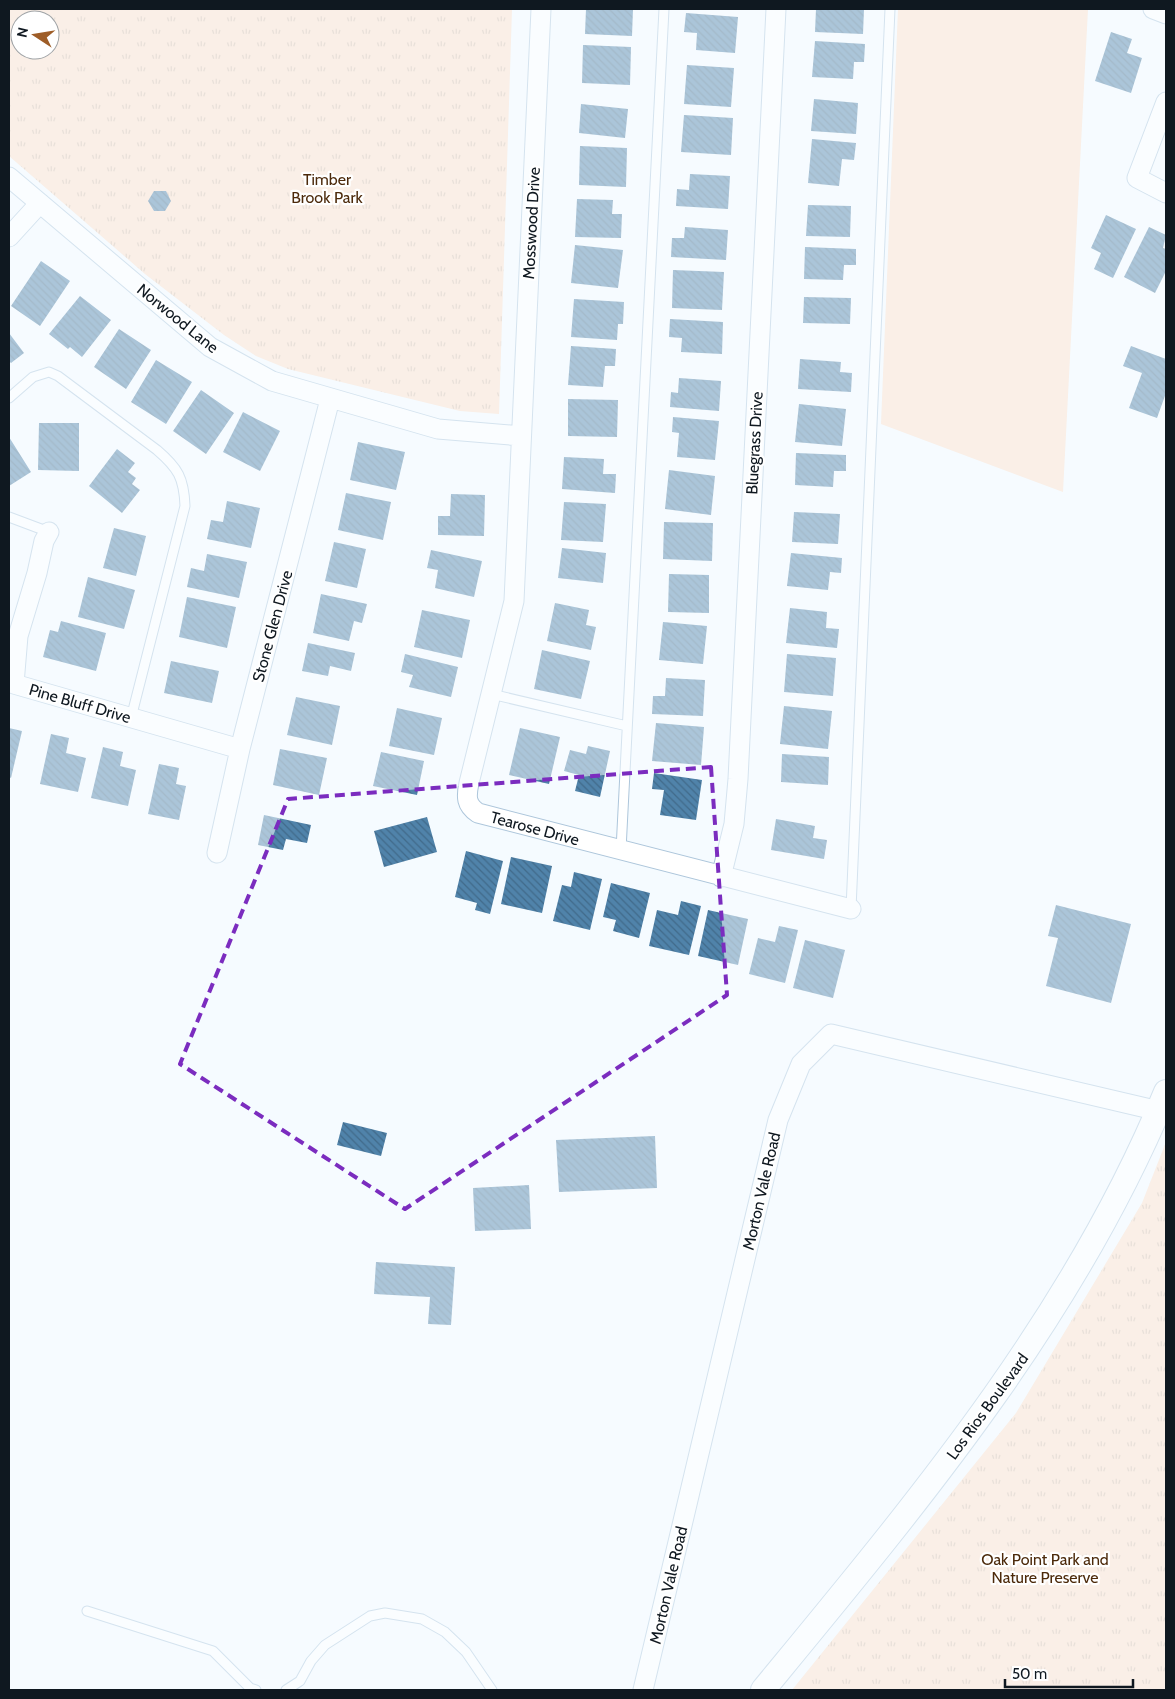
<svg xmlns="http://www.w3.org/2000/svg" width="1175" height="1699" font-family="Cabin,sans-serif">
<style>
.green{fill:#fedfc9}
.park{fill:url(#park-tufts);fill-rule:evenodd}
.building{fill:url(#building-back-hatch)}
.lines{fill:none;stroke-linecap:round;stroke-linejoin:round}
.service-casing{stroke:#adc6db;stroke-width:11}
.minor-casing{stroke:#adc6db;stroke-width:21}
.tertiary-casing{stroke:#adc6db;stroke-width:26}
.service{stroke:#fff;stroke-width:9}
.minor{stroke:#fff;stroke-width:19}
.tertiary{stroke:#fff;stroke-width:24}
.marked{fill:none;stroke:#7b2cbf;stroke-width:4;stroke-dasharray:10 6;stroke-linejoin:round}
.labels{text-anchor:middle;stroke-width:4.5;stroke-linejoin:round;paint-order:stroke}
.park-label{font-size:16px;fill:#4c2a0b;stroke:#fff}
.street-label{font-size:16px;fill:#0f1820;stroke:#fff}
</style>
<defs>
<pattern id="park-tufts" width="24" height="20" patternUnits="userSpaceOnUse" patternTransform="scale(1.25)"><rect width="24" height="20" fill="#fedfc9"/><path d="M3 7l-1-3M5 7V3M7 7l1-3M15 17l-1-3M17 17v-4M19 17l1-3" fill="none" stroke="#d8bfac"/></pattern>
<pattern id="building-back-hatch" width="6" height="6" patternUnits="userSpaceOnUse" patternTransform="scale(1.25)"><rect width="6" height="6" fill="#5083aa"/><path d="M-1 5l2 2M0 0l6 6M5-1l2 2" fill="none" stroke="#416a8a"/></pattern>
</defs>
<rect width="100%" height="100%" fill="#f5fbff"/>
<path class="green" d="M 898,9 L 1088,9 L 1063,492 L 881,424 Z"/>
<path class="park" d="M 9,9 L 512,9 L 499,414 L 460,411 L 288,369 L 256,356 L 224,335 L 145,274 L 9,156 ZM 20,20 L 50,20 L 50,50 L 20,50 Z
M 1166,1142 L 1166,1690 L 792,1690 L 1016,1413 L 1142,1203 Z"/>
<path class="building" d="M 586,9 L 633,9 L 632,36 L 585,34 Z
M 816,9 L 864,9 L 863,34 L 815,32 Z
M 686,13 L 738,17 L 735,53 L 696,50 L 697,33 L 684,32 Z
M 1111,32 L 1132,39 L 1127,53 L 1142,58 L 1131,93 L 1095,81 Z
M 815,41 L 865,44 L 864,62 L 854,62 L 853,79 L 812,77 Z
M 583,45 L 631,47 L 630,85 L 582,83 Z
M 687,65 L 734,68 L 731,107 L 684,104 Z
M 814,99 L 858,103 L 856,134 L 811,131 Z
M 581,104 L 628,109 L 625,138 L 579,133 Z
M 684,115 L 733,118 L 731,155 L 681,152 Z
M 812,139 L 856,143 L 854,160 L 842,159 L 839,186 L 808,183 Z
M 580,146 L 627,148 L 626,187 L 579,185 Z
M 690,174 L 730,176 L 728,209 L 676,206 L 677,189 L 689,190 Z
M 154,191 L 166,191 L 171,201 L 165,211 L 154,211 L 148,201 Z
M 577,199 L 613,200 L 612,214 L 622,214 L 621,238 L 575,237 Z
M 808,205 L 851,206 L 850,237 L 806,236 Z
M 1106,215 L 1136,229 L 1113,278 L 1094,269 L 1101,253 L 1091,248 Z
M 685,227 L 728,230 L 726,260 L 671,257 L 672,238 L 684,238 Z
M 1149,227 L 1166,235 L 1163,248 L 1166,249 L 1166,271 L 1155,293 L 1124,277 Z
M 575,245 L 623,250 L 618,288 L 571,283 Z
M 805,247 L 856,249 L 856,265 L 844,265 L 843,280 L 804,279 Z
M 41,261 L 70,281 L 40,326 L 11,306 Z
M 673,270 L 724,272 L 722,310 L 672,308 Z
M 80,296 L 111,320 L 82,357 L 70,347 L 68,349 L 49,334 Z
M 804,297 L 851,298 L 850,324 L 803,323 Z
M 574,299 L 624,302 L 623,324 L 618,324 L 617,340 L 571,337 Z
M 670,319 L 723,322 L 722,354 L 681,352 L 682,338 L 669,337 Z
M 119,329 L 151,350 L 126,389 L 94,367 Z
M 9,333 L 24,353 L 11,363 L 9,361 Z
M 571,346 L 616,349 L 615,366 L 605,366 L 603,387 L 568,385 Z
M 1131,346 L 1166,359 L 1166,393 L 1157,418 L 1129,408 L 1142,373 L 1123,366 Z
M 800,359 L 841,362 L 840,372 L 852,373 L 851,392 L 798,389 Z
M 156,360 L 192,382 L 166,424 L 131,402 Z
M 679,378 L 721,381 L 719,411 L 670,407 L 671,392 L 678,393 Z
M 201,390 L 234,413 L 206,454 L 173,431 Z
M 568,399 L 618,400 L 617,437 L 568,436 Z
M 799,404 L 846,409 L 842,446 L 795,442 Z
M 243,412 L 280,431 L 260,471 L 223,452 Z
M 673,417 L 719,421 L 715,460 L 677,457 L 679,433 L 672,432 Z
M 39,423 L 79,423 L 79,471 L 38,470 Z
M 9,437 L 31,472 L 9,486 Z
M 358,442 L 405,452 L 396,490 L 350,480 Z
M 117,449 L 135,463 L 128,472 L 136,478 L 132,484 L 140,490 L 122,513 L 89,486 Z
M 796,453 L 846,455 L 846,471 L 834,471 L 833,487 L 795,485 Z
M 564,457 L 604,459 L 603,474 L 616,474 L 615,493 L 562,489 Z
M 669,470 L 715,476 L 711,515 L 665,509 Z
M 346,493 L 391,502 L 383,540 L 338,530 Z
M 451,494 L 485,495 L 484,536 L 438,535 L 438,516 L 450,516 Z
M 227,501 L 260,508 L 251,548 L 207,539 L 211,520 L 223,522 Z
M 564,502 L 606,504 L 603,542 L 561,540 Z
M 794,512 L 840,514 L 838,544 L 792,542 Z
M 664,522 L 713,523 L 712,561 L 663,559 Z
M 114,528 L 146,536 L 136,576 L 103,568 Z
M 334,542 L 366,549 L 357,588 L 325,581 Z
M 562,548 L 606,553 L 603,583 L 558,578 Z
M 431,550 L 482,561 L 474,597 L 435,588 L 438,570 L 427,568 Z
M 791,553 L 842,558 L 841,573 L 830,572 L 828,590 L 787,586 Z
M 207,554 L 247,562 L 239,598 L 187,587 L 191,568 L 204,571 Z
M 669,574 L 709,575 L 709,613 L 668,612 Z
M 88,577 L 135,590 L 124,629 L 78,617 Z
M 321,594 L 367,604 L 362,623 L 354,621 L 349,641 L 313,633 Z
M 187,597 L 236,607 L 227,648 L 179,637 Z
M 555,603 L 589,610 L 586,625 L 596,627 L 591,650 L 547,641 Z
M 790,608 L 827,612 L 826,628 L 839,629 L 837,648 L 786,643 Z
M 422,610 L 470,620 L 462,658 L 414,647 Z
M 61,621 L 106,633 L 96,671 L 43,657 L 50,630 L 58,632 Z
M 663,622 L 707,626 L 703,664 L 659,660 Z
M 308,643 L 355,653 L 351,671 L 330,666 L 328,676 L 302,671 Z
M 542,650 L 590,661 L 581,699 L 534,689 Z
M 405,654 L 458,667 L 451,697 L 409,687 L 413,675 L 401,672 Z
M 787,654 L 836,658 L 833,696 L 784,692 Z
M 171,661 L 219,671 L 212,703 L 164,693 Z
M 666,678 L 705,680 L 703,716 L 652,714 L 653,696 L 665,696 Z
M 296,697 L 340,706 L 332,745 L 287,735 Z
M 784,706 L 832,711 L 828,749 L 780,744 Z
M 397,708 L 442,718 L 434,755 L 389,746 Z
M 656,723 L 704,727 L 701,765 L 652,761 Z
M 9,728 L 22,731 L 11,778 L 9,777 Z
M 520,728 L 560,737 L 549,784 L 509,775 Z
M 51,734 L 69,738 L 66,753 L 86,758 L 78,792 L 40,784 Z
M 588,746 L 610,751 L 600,797 L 575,791 L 579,775 L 564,771 L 570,750 L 586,754 Z
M 103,747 L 123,752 L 120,766 L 136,770 L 128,806 L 91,798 Z
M 280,749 L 327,758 L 319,795 L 273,785 Z
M 381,752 L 424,761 L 417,795 L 373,786 Z
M 782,754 L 829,757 L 828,785 L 781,782 Z
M 159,764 L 179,768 L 176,784 L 186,786 L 179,820 L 148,814 Z
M 654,773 L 702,780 L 696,820 L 660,815 L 664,790 L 652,789 Z
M 264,815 L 311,825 L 307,843 L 286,839 L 283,850 L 258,845 Z
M 427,817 L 437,852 L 384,867 L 374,831 Z
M 776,819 L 815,826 L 813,838 L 827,840 L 824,859 L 771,850 Z
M 466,851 L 503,861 L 490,914 L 475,910 L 477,903 L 455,897 Z
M 511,857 L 552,866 L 542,913 L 501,904 Z
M 574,872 L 602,879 L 590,930 L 553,921 L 562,885 L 571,887 Z
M 611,883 L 650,893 L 639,938 L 613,931 L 616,920 L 603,917 Z
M 681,901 L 701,906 L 689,955 L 649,946 L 657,910 L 678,915 Z
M 1056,905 L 1131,924 L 1111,1003 L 1046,986 L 1058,938 L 1048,936 Z
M 708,910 L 748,919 L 738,965 L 698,956 Z
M 779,926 L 798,930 L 785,983 L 749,974 L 758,938 L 775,942 Z
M 805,940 L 845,950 L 833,998 L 793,988 Z
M 343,1122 L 387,1133 L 381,1156 L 337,1145 Z
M 655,1136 L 657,1188 L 559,1192 L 556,1140 Z
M 529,1185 L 531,1229 L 475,1231 L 473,1188 Z
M 376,1262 L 455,1267 L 451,1325 L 428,1324 L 430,1297 L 374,1294 Z"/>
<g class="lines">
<defs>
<path id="service" d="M 9,398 L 33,377 L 49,372 L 58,376 L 157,450 C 178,468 184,478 185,506 L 131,718
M 9,517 L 49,532
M 491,694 L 627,726
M 621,850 L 664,9
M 851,909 L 890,9
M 87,1611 L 213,1651 L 250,1688 L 256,1690
M 286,1690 L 300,1681 L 311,1661 L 325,1645 L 370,1616 L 385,1613 L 422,1619 L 445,1632 L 466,1652 L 492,1690"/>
<path id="minor" d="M 541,9 L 514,601 L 469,783 C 466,797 466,805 478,813 L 851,909
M 1153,9 L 1166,14
M 1166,102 L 1137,178 L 1166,193
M 9,177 L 210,347 L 272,381 L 438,429 L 521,436
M 9,237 L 40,203
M 49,532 L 44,541 L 37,573 L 18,636 L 14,684 L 240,749
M 217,853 L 240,749 L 330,399
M 721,877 L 734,824 L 738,779 L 776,9
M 643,1690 L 778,1120 L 801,1064 L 831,1034 L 1159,1111"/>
<path id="tertiary" d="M 763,1690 C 917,1503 1073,1318 1166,1092"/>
</defs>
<use href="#service" class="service-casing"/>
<use href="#minor" class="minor-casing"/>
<use href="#tertiary" class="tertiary-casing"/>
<use href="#service" class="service"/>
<use href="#minor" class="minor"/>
<use href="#tertiary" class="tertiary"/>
</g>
<path d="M0 0H1175V1699H0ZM 711,767 L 727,995 L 405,1209 L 180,1064 L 288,799 Z" fill="#f5fbff" fill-opacity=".55" fill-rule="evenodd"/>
<path class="marked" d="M 711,767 L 727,995 L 405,1209 L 180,1064 L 288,799 Z"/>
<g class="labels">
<g class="park-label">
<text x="327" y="185">Timber<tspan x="327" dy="18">Brook Park</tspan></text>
<text x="1045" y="1565">Oak Point Park and<tspan x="1045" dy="18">Nature Preserve</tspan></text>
</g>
<g class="street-label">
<text transform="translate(531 223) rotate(-87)" y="6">Mosswood Drive</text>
<text transform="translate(178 318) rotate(39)" y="6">Norwood Lane</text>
<text transform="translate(754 443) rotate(-87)" y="6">Bluegrass Drive</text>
<text transform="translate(272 626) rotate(-75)" y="6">Stone Glen Drive</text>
<text transform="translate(80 703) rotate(16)" y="6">Pine Bluff Drive</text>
<text transform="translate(535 828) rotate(15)" y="6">Tearose Drive</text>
<text transform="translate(761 1191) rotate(-77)" y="6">Morton Vale Road</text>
<text transform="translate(987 1406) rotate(-54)" y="6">Los Rios Boulevard</text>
<text transform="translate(668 1585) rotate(-77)" y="6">Morton Vale Road</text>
</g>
</g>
<rect width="1175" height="1699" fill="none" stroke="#0f1820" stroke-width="20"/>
<g transform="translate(35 35) rotate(282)"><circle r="24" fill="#ffffff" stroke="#9fa3a6"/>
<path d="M0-4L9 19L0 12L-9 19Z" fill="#9e5d27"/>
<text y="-8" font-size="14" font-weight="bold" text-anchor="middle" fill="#0f1820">N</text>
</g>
<path d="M1005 1679v8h128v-8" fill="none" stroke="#0f1820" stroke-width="2.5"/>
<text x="1012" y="1679" font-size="15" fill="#0f1820" stroke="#ffffff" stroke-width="4" paint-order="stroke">50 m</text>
</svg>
